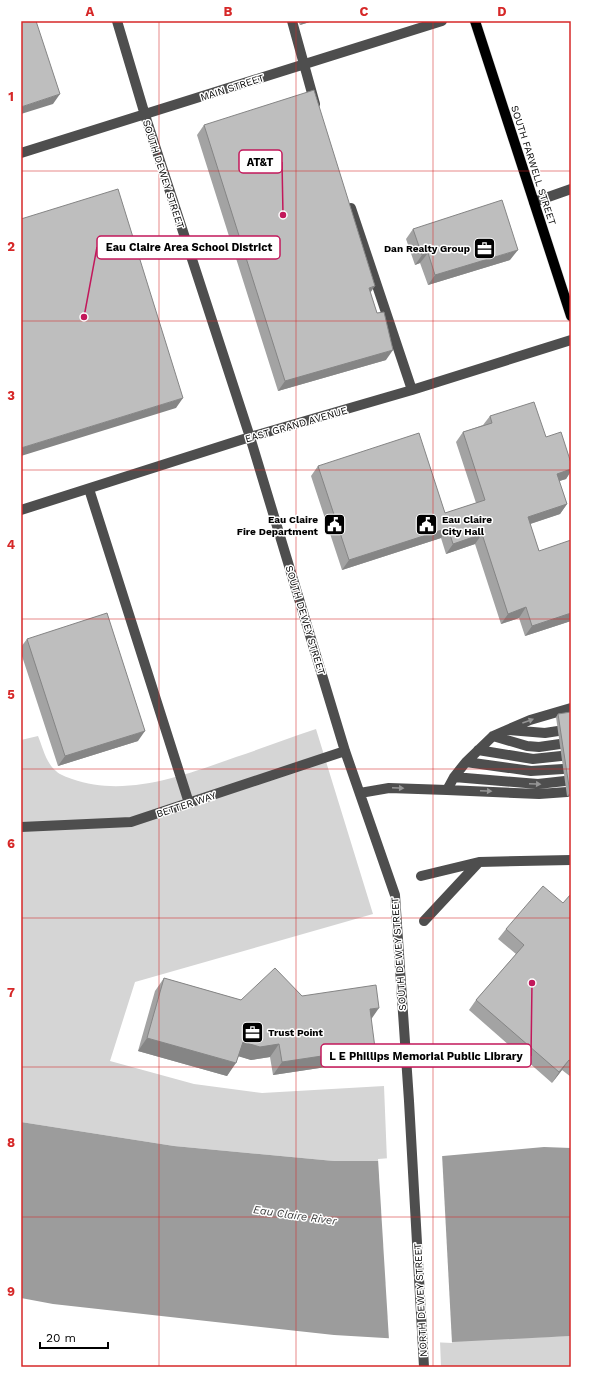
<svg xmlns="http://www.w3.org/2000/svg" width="592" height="1388" font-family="'Work Sans',sans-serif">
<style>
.green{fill:#d5d5d5}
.water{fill:#9c9c9c}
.pier{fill:#fff}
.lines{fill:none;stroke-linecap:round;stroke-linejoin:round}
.major-casing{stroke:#dbdbdb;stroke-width:11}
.minor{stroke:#4e4e4e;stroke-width:10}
.major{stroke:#000;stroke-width:10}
.wall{fill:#a3a3a3}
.shaded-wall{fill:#858585}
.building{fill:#bebebe;stroke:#858585}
.oneway{fill:#959595}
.grid{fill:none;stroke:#d62828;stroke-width:1;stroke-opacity:0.55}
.labels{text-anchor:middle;stroke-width:3;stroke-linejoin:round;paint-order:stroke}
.street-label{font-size:10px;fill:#000;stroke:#fff}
.poi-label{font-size:10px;font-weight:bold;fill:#000;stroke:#fff;text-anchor:end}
.water-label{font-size:11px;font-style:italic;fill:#3d3d3d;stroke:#fff}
.leader{fill:none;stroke:#c2185b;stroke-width:1.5}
.callout-dot{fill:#c2185b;stroke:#fff;stroke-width:1.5}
.callout{fill:#fff;stroke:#c2185b;stroke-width:1.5}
.callout-label{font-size:11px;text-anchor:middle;font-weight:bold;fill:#000}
.neatline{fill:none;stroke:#d62828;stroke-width:1.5}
.grid-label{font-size:13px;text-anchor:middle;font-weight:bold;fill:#d62828}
</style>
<rect width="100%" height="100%" fill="#fff"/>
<path class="green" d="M 316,729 L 373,914 L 135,982 L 110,1061 L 194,1084 L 262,1093 L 384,1086 L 387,1161 L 334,1161 L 174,1146 L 21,1122 L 21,740 L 38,736 C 43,748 46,763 56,771 C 60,775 67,777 72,779 C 126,798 185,775 236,757 C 263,748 289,738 316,729 Z
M 571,1336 L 571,1367 L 441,1367 L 440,1341 Z"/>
<path class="water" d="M 21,1122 L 174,1146 L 334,1161 L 387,1161 L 544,1147 L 571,1148 L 571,1336 L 452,1342 L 334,1335 L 53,1304 L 21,1298 Z"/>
<path class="pier" d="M 442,1154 L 452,1343 L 389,1340 L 378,1159 Z"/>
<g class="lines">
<defs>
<path id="major" d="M 475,21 L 571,316"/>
</defs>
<use href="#major" class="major-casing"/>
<path class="minor" d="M 117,21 L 145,115 L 250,437 L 345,751 L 395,895 L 409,1101 L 424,1367
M 292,21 L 315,104
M 21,153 L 442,21
M 534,202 L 571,189
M 351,208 L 412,390
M 89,489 L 189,803
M 21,510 L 250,437 L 412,390 L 571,340
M 509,730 L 545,733 L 558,731
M 493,736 L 527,746 L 539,747 L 560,744
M 478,750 L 533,759 L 561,756
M 466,762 L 531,771 L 563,769
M 454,777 L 538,784 L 565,781
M 447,790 L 539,794 L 567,792
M 360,793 L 389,788 L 447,790 L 454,777 L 466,762 L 493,736 L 530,720 L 571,708
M 21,827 L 131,822 L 345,751
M 421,876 L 479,862 L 571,860
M 424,921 L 479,862"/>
<use href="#major" class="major"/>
</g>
<path class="wall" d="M 298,21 L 313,21 L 300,25 Z
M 204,125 L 370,292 L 377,313 L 386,360 L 278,391 L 197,135 Z
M 413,229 L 510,260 L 428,285 L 420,263 L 415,265 L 406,239 Z
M 490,416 L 546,437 L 571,463 L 571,471 L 566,479 L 559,481 L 567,504 L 560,514 L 530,524 L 539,551 L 571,621 L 525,636 L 519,618 L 501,624 L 475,544 L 446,554 L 441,538 L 342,570 L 311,476 L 318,466 L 445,513 L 476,503 L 456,442 L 463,432 L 483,425 Z
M 27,639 L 138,741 L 58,766 L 21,653 L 21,647 Z
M 571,712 L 571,796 L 567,796 L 556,717 L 558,714 Z
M 571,894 L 571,1077 L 562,1070 L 552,1083 L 469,1010 L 476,1000 L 516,954 L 498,939 L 506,929 L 563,903 Z
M 164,978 L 241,1000 L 302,996 L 371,1019 L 366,1061 L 273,1075 L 270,1057 L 251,1060 L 239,1056 L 227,1076 L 138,1051 L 155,991 Z"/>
<path class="shaded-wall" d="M 303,21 L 313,21 L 300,25 Z
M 60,94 L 53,104 L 21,114 L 21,107 Z
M 518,250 L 510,260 L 428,285 L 435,275 Z
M 428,253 L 420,263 L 415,265 L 422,255 Z
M 375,286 L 368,296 L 369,288 Z
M 393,350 L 386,360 L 278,391 L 285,381 Z
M 183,398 L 176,408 L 21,456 L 21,448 Z
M 571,469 L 571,471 L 566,479 L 550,484 L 557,474 Z
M 567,504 L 560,514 L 521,527 L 528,517 Z
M 448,528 L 441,538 L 342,570 L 349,560 Z
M 482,534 L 475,544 L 446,554 L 453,544 Z
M 526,607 L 519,618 L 501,624 L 508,614 Z
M 571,613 L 571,621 L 525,636 L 532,626 Z
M 145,731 L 138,741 L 58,766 L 65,756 Z
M 570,793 L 571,793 L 571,796 L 567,796 Z
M 379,1008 L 370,1021 L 370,1009 Z
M 147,1038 L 236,1063 L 227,1076 L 138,1051 Z
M 243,1042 L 279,1044 L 270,1057 L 251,1060 L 234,1055 Z
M 375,1048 L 366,1061 L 273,1075 L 282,1062 Z
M 569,1060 L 562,1070 L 552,1083 L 559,1072 Z"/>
<path class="building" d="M 21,21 L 36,21 L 60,94 L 21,107 Z
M 314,90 L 375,286 L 369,288 L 377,313 L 384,312 L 393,350 L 285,381 L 204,125 Z
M 118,189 L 183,398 L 21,448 L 21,219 Z
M 502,200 L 518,250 L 435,275 L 428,253 L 422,255 L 413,229 Z
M 534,402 L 546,437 L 561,432 L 571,463 L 571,469 L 557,474 L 567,504 L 528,517 L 539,551 L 571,540 L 571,613 L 532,626 L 526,607 L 508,614 L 482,534 L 453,544 L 448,528 L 349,560 L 318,466 L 419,433 L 445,513 L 485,500 L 463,432 L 492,423 L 490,416 Z
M 107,613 L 145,731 L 65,756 L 27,639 Z
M 571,712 L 571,793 L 570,793 L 558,714 Z
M 543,886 L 563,903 L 571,894 L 571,1061 L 569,1060 L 559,1072 L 476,1000 L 524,945 L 506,929 Z
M 275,968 L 302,996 L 376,985 L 379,1008 L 370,1009 L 375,1048 L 282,1062 L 279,1044 L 260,1047 L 243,1042 L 236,1063 L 147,1038 L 164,978 L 241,1000 Z"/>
<defs><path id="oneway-solid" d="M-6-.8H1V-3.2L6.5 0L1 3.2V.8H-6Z"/></defs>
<g class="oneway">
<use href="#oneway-solid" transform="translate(528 721) rotate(-20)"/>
<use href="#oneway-solid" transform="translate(535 784) rotate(3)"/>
<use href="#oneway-solid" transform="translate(398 788) rotate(2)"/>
<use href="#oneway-solid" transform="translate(486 791) rotate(3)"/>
</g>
<path class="grid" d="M 159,21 L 159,1367M 296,21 L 296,1367M 433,21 L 433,1367M 21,171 L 571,171M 21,321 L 571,321M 21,470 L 571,470M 21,619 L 571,619M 21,769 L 571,769M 21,918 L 571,918M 21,1067 L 571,1067M 21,1217 L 571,1217"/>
<defs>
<symbol id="office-square" viewBox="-11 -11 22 22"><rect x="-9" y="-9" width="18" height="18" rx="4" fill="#000" stroke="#fff"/><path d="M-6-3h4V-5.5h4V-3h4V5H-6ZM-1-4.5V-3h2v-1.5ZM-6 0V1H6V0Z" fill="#fff"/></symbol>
<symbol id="civic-square" viewBox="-11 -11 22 22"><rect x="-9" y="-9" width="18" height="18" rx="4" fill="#000" stroke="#fff"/><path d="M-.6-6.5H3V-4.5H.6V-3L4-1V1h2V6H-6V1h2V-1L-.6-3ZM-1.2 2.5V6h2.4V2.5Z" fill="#fff"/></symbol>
</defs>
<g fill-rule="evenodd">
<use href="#office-square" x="472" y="236" width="25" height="25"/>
<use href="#civic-square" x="322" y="512" width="25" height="25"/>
<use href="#civic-square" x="414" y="512" width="25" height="25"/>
<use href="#office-square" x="240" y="1020" width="25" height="25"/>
</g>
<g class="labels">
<g class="street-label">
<text transform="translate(232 87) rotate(-18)" y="4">MAIN STREET</text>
<text transform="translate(534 165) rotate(72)" y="4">SOUTH FARWELL STREET</text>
<text transform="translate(164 174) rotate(72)" y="4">SOUTH DEWEY STREET</text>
<text transform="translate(296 424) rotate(-16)" y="4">EAST GRAND AVENUE</text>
<text transform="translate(306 620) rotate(73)" y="4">SOUTH DEWEY STREET</text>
<text transform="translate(186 804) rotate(-18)" y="4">BETTER WAY</text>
<text transform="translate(398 954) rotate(-94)" y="4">SOUTH DEWEY STREET</text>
<text transform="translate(420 1300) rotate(-93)" y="4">NORTH DEWEY STREET</text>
</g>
<g class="poi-label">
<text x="470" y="252">Dan Realty Group</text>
<text x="318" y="523">Eau Claire<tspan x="318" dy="12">Fire Department</tspan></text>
<text x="442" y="523" text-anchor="start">Eau Claire<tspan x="442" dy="12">City Hall</tspan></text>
<text x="268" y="1036" text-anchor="start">Trust Point</text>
</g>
<g class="water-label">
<text transform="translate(295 1215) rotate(8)" y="4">Eau Claire River</text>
</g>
</g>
<path class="leader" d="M283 215L282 162M84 317L97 247M532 983L531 1056"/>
<g class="callout-dot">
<circle cx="283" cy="215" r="4"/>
<circle cx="84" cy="317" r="4"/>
<circle cx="532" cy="983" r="4"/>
</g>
<g class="callout">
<rect x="239" y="150" width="43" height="23" rx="4"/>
<rect x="97" y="236" width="183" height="23" rx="4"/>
<rect x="321" y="1044" width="210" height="23" rx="4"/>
</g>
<g class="callout-label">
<text x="260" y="166">AT&amp;T</text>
<text x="189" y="251">Eau Claire Area School District</text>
<text x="426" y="1060">L E Phillips Memorial Public Library</text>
</g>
<rect width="592" height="1388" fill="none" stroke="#ffffff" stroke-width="44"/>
<path d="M40 1342v6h68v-6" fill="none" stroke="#000000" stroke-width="2"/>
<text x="46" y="1342" font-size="12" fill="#000000" stroke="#ffffff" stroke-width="3" paint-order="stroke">20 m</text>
<rect x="22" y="22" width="548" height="1344" class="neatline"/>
<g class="grid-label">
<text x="90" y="16">A</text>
<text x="228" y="16">B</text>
<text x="364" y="16">C</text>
<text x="502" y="16">D</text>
<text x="11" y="101">1</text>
<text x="11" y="251">2</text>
<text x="11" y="400">3</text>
<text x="11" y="549">4</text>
<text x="11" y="699">5</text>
<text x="11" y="848">6</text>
<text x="11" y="997">7</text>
<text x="11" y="1147">8</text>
<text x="11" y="1296">9</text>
</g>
</svg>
